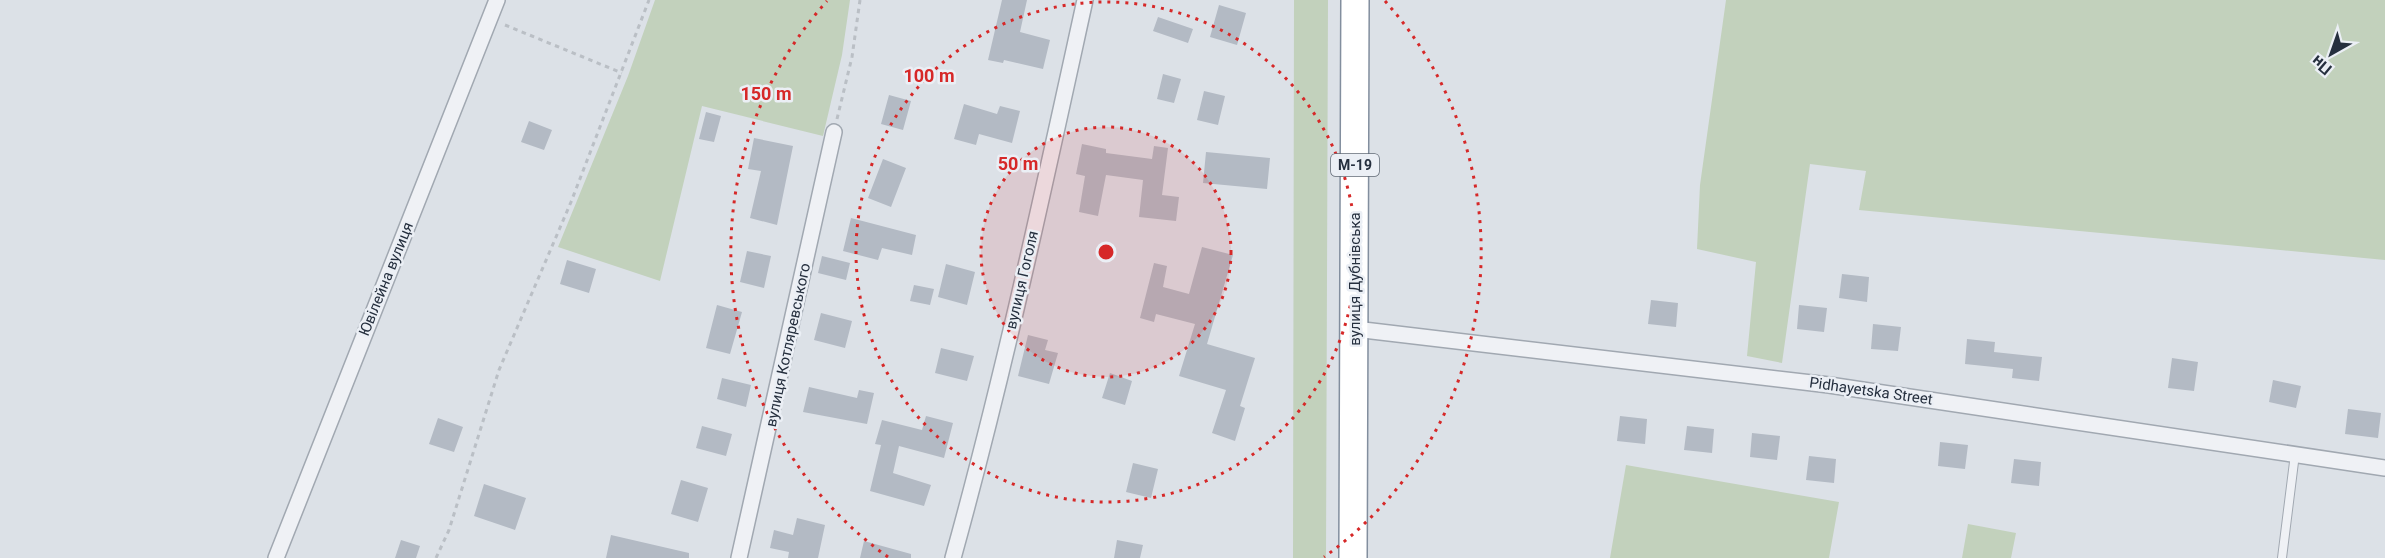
<svg xmlns="http://www.w3.org/2000/svg" width="2385" height="558" font-family="Roboto,sans-serif">
<style>
.green{fill:#c2d1bc}
.building{fill:#b3bac4}
.lines{fill:none;stroke-linecap:round;stroke-linejoin:round}
.lane-casing{stroke:#a1a8b1;stroke-width:10}
.street-casing{stroke:#a1a8b1;stroke-width:18}
.highway-casing{stroke:#828e9e;stroke-width:30}
.path{stroke:#babfc5;stroke-width:3;stroke-dasharray:4.5 4.5;stroke-linecap:butt}
.lane{stroke:#eff1f5;stroke-width:8}
.street{stroke:#eff1f5;stroke-width:15}
.highway{stroke:#fff;stroke-width:27}
.ring{fill:none;stroke:#d62828;stroke-width:3;stroke-dasharray:3 6}
.labels{text-anchor:middle;stroke-width:5;stroke-linejoin:round;paint-order:stroke}
.shield{fill:#ebeff5;stroke:#606975;stroke-width:1.5}
.shield-label{font-size:14px;font-weight:bold;fill:#252f3e}
.street-label{font-size:15px;fill:#252f3e;stroke:#ebeff5}
.centre{fill:#d62828;stroke:#ebeff5;stroke-width:3}
.ring-label{font-size:18px;text-anchor:middle;font-weight:bold;fill:#d62828;stroke:#ebeff5;stroke-width:5;stroke-linejoin:round;paint-order:stroke}
</style>
<rect width="100%" height="100%" fill="#dce1e7"/>
<path class="green" d="M 655,0 L 850,0 L 842,55 L 823,136 L 702,106 L 660,281 L 558,247 L 628,76 Z
M 1294,0 L 1328,0 L 1326,558 L 1293,558 Z
M 1726,0 L 2385,0 L 2385,260 L 1859,210 L 1866,171 L 1810,164 L 1782,363 L 1747,356 L 1756,262 L 1697,249 L 1700,185 Z
M 1626,465 L 1839,502 L 1829,558 L 1610,558 Z
M 1968,524 L 2016,533 L 2011,558 L 1962,558 Z"/>
<path class="building" d="M 1002,0 L 1027,0 L 1020,32 L 1050,40 L 1043,69 L 1004,60 L 1003,63 L 988,60 Z
M 1219,5 L 1246,13 L 1237,45 L 1210,37 Z
M 1158,17 L 1193,29 L 1188,43 L 1153,31 Z
M 1163,74 L 1181,79 L 1174,103 L 1157,99 Z
M 1204,91 L 1225,96 L 1218,125 L 1197,120 Z
M 889,95 L 911,101 L 903,130 L 881,124 Z
M 964,104 L 997,114 L 1000,106 L 1020,111 L 1012,143 L 979,134 L 976,145 L 954,139 Z
M 706,112 L 721,116 L 714,142 L 699,139 Z
M 529,121 L 552,130 L 544,150 L 521,142 Z
M 754,138 L 793,146 L 777,225 L 750,218 L 761,171 L 748,169 Z
M 1082,144 L 1106,149 L 1106,153 L 1152,159 L 1154,146 L 1168,148 L 1162,195 L 1179,197 L 1176,221 L 1139,217 L 1143,180 L 1106,175 L 1098,216 L 1079,212 L 1085,176 L 1076,174 Z
M 1206,152 L 1270,158 L 1267,189 L 1203,183 Z
M 883,159 L 906,168 L 891,207 L 868,198 Z
M 851,218 L 916,235 L 912,255 L 882,248 L 878,260 L 843,251 Z
M 1202,247 L 1233,255 L 1207,344 L 1255,358 L 1240,406 L 1245,408 L 1235,441 L 1212,433 L 1226,390 L 1179,376 L 1195,324 L 1156,314 L 1154,322 L 1140,318 L 1154,263 L 1167,266 L 1163,287 L 1189,294 Z
M 747,251 L 771,256 L 764,288 L 740,282 Z
M 822,256 L 850,263 L 846,280 L 818,273 Z
M 567,260 L 596,269 L 589,293 L 560,284 Z
M 946,264 L 975,272 L 967,305 L 938,297 Z
M 1842,274 L 1869,277 L 1867,302 L 1839,298 Z
M 914,285 L 934,289 L 930,305 L 910,301 Z
M 1651,300 L 1678,303 L 1676,327 L 1648,324 Z
M 717,305 L 742,312 L 730,354 L 706,348 Z
M 1799,305 L 1827,308 L 1824,332 L 1797,329 Z
M 821,313 L 852,321 L 845,348 L 814,340 Z
M 1873,324 L 1901,327 L 1898,351 L 1871,349 Z
M 1028,335 L 1048,340 L 1045,350 L 1058,353 L 1049,384 L 1018,376 Z
M 1967,339 L 1995,342 L 1994,352 L 2042,357 L 2039,381 L 2012,378 L 2013,369 L 1965,364 Z
M 941,348 L 974,356 L 967,381 L 935,373 Z
M 2172,358 L 2198,362 L 2194,391 L 2168,388 Z
M 1110,373 L 1132,381 L 1125,405 L 1102,398 Z
M 722,378 L 751,385 L 746,407 L 717,399 Z
M 2273,380 L 2301,386 L 2296,408 L 2269,402 Z
M 809,387 L 857,398 L 859,390 L 874,393 L 867,424 L 803,412 Z
M 2348,409 L 2381,413 L 2378,438 L 2345,434 Z
M 926,416 L 953,423 L 944,458 L 899,446 L 893,473 L 931,485 L 924,506 L 870,491 L 881,445 L 875,444 L 882,420 L 922,430 Z
M 1620,416 L 1647,419 L 1645,444 L 1617,441 Z
M 438,418 L 463,427 L 454,452 L 429,444 Z
M 702,426 L 732,434 L 726,456 L 696,448 Z
M 1687,426 L 1714,429 L 1712,453 L 1684,450 Z
M 1752,433 L 1780,436 L 1777,460 L 1750,457 Z
M 1940,442 L 1968,445 L 1965,469 L 1938,466 Z
M 1809,456 L 1836,459 L 1834,483 L 1806,480 Z
M 2014,459 L 2041,462 L 2039,486 L 2011,483 Z
M 1133,463 L 1158,469 L 1151,498 L 1126,492 Z
M 681,480 L 708,488 L 698,522 L 671,514 Z
M 484,484 L 526,498 L 515,530 L 474,516 Z
M 797,518 L 825,525 L 818,558 L 788,558 L 789,552 L 770,548 L 774,530 L 793,535 Z
M 611,535 L 689,553 L 689,558 L 606,558 Z
M 401,540 L 420,546 L 416,558 L 395,558 Z
M 1117,540 L 1143,545 L 1140,558 L 1114,558 Z
M 864,541 L 911,554 L 911,558 L 860,558 Z"/>
<g class="lines">
<defs>
<path id="lane" d="M 2282,558 L 2295,454"/>
<path id="street" d="M 1355,329 L 1829,385 L 2385,468
M 276,558 L 497,0
M 739,558 L 834,132
M 953,558 C 1004,374 1044,187 1085,0"/>
<path id="highway" d="M 1353,558 L 1355,0"/>
</defs>
<use href="#lane" class="lane-casing"/>
<use href="#street" class="street-casing"/>
<use href="#highway" class="highway-casing"/>
<path class="path" d="M 505,25 L 622,73
M 837,119 L 852,57 L 860,0
M 436,558 L 449,530 L 499,370 L 571,202 L 649,0"/>
<use href="#lane" class="lane"/>
<use href="#street" class="street"/>
<use href="#highway" class="highway"/>
</g>
<circle cx="1106" cy="252" r="125" fill="#d62828" fill-opacity=".12"/>
<g class="ring">
<circle cx="1106" cy="252" r="125"/>
<circle cx="1106" cy="252" r="250"/>
<path d="M888 557A375 375 0 0 1 827 1M1385 1A375 375 0 0 1 1324 557"/>
</g>
<g class="labels">
<rect class="shield" x="1331" y="154" width="48" height="22" rx="4.5"/>
<g class="shield-label">
<text x="1355" y="170">М-19</text>
</g>
<g class="street-label">
<text transform="translate(386 279) rotate(-68)" y="5">Ювілейна вулиця</text>
<text transform="translate(1355 279) rotate(-90)" y="5">вулиця Дубнівська</text>
<text transform="translate(1022 280) rotate(-77)" y="5">вулиця Гоголя</text>
<text transform="translate(788 345) rotate(-78)" y="5">вулиця Котляревського</text>
<text transform="translate(1871 391) rotate(8)" y="5">Pidhayetska Street</text>
</g>
</g>
<circle cx="1106" cy="252" r="9" class="centre"/>
<g class="ring-label">
<text x="929" y="82">100 m</text>
<text x="766" y="100">150 m</text>
<text x="1018" y="170">50 m</text>
</g>
<g transform="translate(2331 54) rotate(220)" stroke="#ebeff5" stroke-width="4.5" paint-order="stroke">
<path d="M0-4.5L10 22L0 15L-10 22Z" fill="#252f3e"/>
<text y="-9" font-size="16" font-weight="bold" text-anchor="middle" fill="#252f3e">Пн</text>
</g>
</svg>
